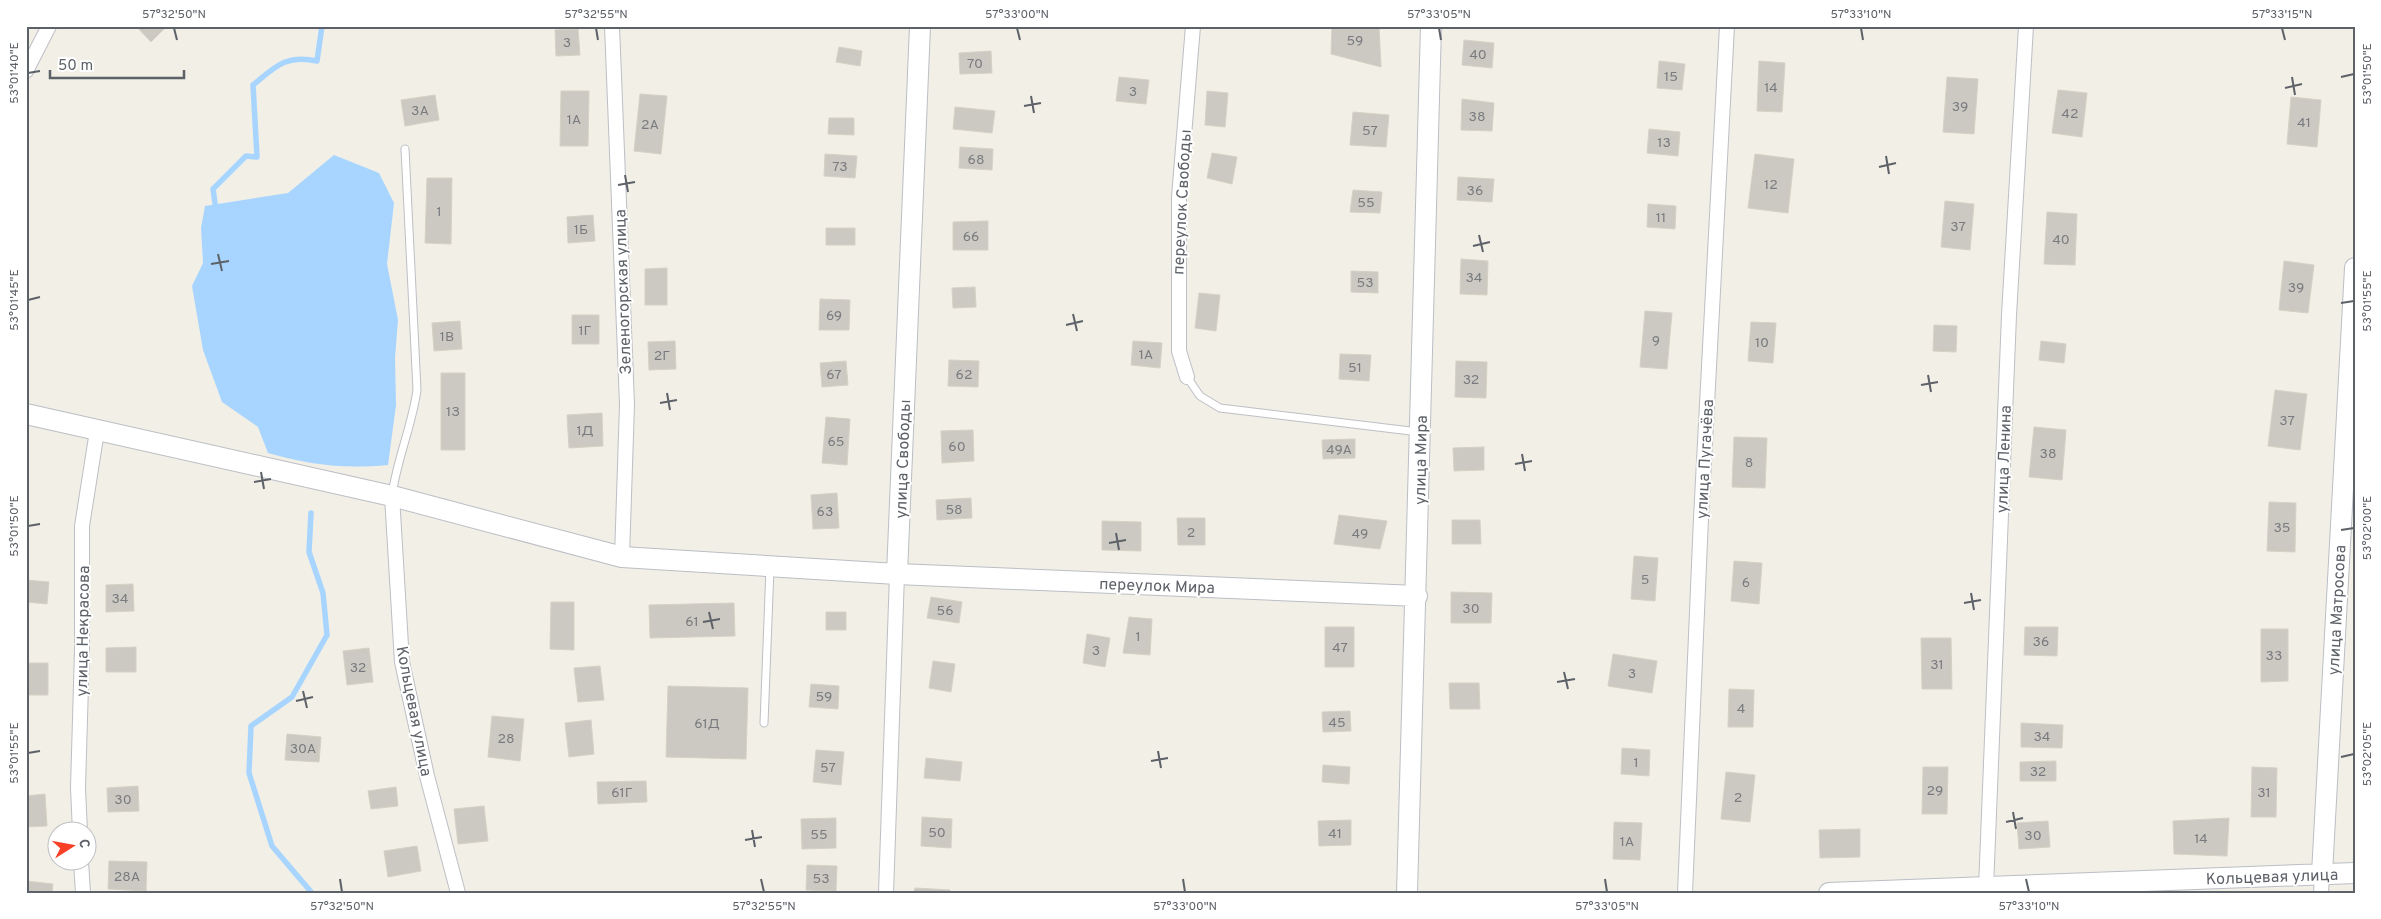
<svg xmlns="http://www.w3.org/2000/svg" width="2381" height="919" font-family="Overpass,sans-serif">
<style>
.water{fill:#a8d5ff}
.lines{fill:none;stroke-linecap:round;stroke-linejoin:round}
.stream{stroke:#a8d5ff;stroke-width:5.5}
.building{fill:#ccc9c3;stroke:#d6d1c4}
.lane-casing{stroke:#bdbfc6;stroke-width:9}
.street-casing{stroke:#bdbfc6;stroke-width:16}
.secondary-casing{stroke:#bbbec5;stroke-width:22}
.lane{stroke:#fff;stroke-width:7}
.street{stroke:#fff;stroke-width:14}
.secondary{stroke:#fff;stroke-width:20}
.ticks{fill:none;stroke:#5d6168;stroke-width:2}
.labels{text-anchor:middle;stroke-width:4;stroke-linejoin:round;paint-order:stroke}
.number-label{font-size:14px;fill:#797b7f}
.street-label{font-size:16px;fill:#5d6168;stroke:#fff}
.neatline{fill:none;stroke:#5d6168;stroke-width:2}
.ticks-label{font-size:12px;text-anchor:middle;fill:#5d6168}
</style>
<rect width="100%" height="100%" fill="#f1efe6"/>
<path class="water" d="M 334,155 L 379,173 L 394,203 L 387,264 L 398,320 L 395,358 L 396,405 L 388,465 C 341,469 312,465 268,453 L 258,427 L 222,402 L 203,350 L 192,286 L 203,263 L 201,228 L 205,206 L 288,193 Z"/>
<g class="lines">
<path class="stream" d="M 216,210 L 213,189 L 246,156 L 257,157 L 253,85 C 275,67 286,54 317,61 L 322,26
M 311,513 L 309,552 L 323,593 L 327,635 L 292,697 L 251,726 L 249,773 L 272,846 L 312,893"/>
</g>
<path class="building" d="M 136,26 L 167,26 L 151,42 Z
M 1332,26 L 1379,26 L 1381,67 L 1331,54 Z
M 578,29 L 580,55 L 556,56 L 555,30 Z
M 1464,40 L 1494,43 L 1492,68 L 1462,65 Z
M 839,47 L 862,51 L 860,66 L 836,62 Z
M 991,51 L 992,73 L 960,74 L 959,53 Z
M 1659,61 L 1685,64 L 1682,90 L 1657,88 Z
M 1759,61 L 1785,63 L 1782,112 L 1757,111 Z
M 1119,77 L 1149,80 L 1146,104 L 1116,101 Z
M 1947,77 L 1978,79 L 1974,134 L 1943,132 Z
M 2058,90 L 2087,93 L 2082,137 L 2052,133 Z
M 561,91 L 589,91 L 588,146 L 560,146 Z
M 1207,91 L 1228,93 L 1225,127 L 1205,125 Z
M 640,94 L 667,96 L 661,154 L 634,151 Z
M 435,95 L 439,120 L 405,126 L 401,100 Z
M 2291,97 L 2321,100 L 2317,147 L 2287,144 Z
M 1462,99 L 1494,103 L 1492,131 L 1461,130 Z
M 955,107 L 995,111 L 992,133 L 953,129 Z
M 1353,112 L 1389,115 L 1386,147 L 1350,145 Z
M 829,118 L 854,118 L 854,135 L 828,134 Z
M 1649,129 L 1680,132 L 1678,156 L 1647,153 Z
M 960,147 L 993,149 L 992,170 L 959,168 Z
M 1212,153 L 1237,157 L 1232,184 L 1207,178 Z
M 825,154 L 857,156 L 855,178 L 824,176 Z
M 1755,154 L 1794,159 L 1788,213 L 1748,208 Z
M 1458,177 L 1494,179 L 1492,202 L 1457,200 Z
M 427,178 L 452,178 L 451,244 L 425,243 Z
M 1353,190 L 1382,192 L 1380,213 L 1350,212 Z
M 1945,201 L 1974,204 L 1970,250 L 1941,247 Z
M 1648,204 L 1676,206 L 1675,229 L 1647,227 Z
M 2047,212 L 2077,214 L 2075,265 L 2044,264 Z
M 593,215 L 595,241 L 568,243 L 567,217 Z
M 988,221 L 988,250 L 953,250 L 953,222 Z
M 826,228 L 855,228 L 855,245 L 826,245 Z
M 1461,259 L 1488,261 L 1487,295 L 1460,294 Z
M 2284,261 L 2314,265 L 2308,313 L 2279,310 Z
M 667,268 L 667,305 L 645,305 L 645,269 Z
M 1351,271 L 1378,272 L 1378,293 L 1351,292 Z
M 975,287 L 976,307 L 953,308 L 952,288 Z
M 1199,293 L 1220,295 L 1216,331 L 1195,328 Z
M 820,299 L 850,300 L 849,330 L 819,330 Z
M 1645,311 L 1672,313 L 1667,369 L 1640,367 Z
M 572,315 L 599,315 L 599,344 L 572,344 Z
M 460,321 L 462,349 L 434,351 L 432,323 Z
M 1751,322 L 1776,323 L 1773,363 L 1748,361 Z
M 1934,325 L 1957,326 L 1956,352 L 1933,351 Z
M 675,341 L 676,369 L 649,370 L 648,342 Z
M 1133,341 L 1162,343 L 1160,368 L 1131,365 Z
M 2041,341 L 2066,344 L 2064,363 L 2039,360 Z
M 1340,354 L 1371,355 L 1369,381 L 1339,379 Z
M 949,360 L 979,361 L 978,387 L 948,386 Z
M 846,361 L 848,385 L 822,387 L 820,363 Z
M 1456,361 L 1487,362 L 1486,398 L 1455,397 Z
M 441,373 L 465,373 L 465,450 L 441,450 Z
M 2275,390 L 2307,394 L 2300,450 L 2268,446 Z
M 602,413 L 603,446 L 569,448 L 567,415 Z
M 826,417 L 850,419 L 847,465 L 822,463 Z
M 2034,427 L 2066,430 L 2062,480 L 2029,477 Z
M 973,430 L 974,461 L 942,463 L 941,431 Z
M 1734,437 L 1767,438 L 1765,488 L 1732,487 Z
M 1355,439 L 1355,458 L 1323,459 L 1322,440 Z
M 1484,447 L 1484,470 L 1454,471 L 1453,448 Z
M 837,493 L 839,528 L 813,529 L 811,495 Z
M 971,498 L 972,518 L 937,520 L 936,500 Z
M 2269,502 L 2296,503 L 2295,552 L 2267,551 Z
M 1339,515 L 1387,521 L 1380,549 L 1334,544 Z
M 1177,518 L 1205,518 L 1205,545 L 1178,545 Z
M 1452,520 L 1480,520 L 1481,544 L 1452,544 Z
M 1102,521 L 1141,522 L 1141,551 L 1102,550 Z
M 1634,556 L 1658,558 L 1655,601 L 1631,599 Z
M 1734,561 L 1762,563 L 1759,604 L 1731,601 Z
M 26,580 L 49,582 L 47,604 L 26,602 Z
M 133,584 L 134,611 L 106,612 L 106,585 Z
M 1451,592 L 1492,593 L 1491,623 L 1451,623 Z
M 931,597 L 962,602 L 959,623 L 927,618 Z
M 551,602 L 574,602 L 574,650 L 550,649 Z
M 734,603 L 735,636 L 650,638 L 649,605 Z
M 826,612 L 846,612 L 846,630 L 826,630 Z
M 1129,617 L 1152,619 L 1150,655 L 1123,653 Z
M 1325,627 L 1354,627 L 1354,667 L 1325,667 Z
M 2025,627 L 2058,627 L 2057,656 L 2024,655 Z
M 2261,629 L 2288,629 L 2288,681 L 2261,682 Z
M 1087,634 L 1110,638 L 1105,667 L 1083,663 Z
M 1921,638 L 1951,638 L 1952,689 L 1922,689 Z
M 136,647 L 136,672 L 106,672 L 106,648 Z
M 369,648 L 373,682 L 347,685 L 343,651 Z
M 1613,654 L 1657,661 L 1652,693 L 1608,686 Z
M 933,661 L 955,664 L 951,692 L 929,688 Z
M 26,663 L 48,663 L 48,695 L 26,695 Z
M 600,666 L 604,700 L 578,702 L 574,668 Z
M 1449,683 L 1479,683 L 1480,709 L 1450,709 Z
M 811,684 L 839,686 L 838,709 L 809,707 Z
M 668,686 L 748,688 L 746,759 L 666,757 Z
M 1729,689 L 1754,690 L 1753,727 L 1728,727 Z
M 1350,711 L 1351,731 L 1323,732 L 1322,712 Z
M 492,716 L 524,719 L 520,761 L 488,757 Z
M 591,720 L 594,754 L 569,757 L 565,723 Z
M 2021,723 L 2063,725 L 2062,748 L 2021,747 Z
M 287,734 L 321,737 L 319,762 L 285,760 Z
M 1622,748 L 1650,750 L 1649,776 L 1621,774 Z
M 816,750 L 844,752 L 841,785 L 813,782 Z
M 926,758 L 962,762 L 960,781 L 924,778 Z
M 2056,761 L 2056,781 L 2020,781 L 2020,762 Z
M 1323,765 L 1350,767 L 1349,784 L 1322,782 Z
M 1923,767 L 1948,767 L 1947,814 L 1922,814 Z
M 2252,767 L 2277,768 L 2276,817 L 2251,817 Z
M 1726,772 L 1755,775 L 1750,822 L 1721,819 Z
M 646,781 L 647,802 L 598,804 L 597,782 Z
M 138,786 L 139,811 L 108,812 L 107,788 Z
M 396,787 L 398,806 L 371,809 L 368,791 Z
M 45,794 L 47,826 L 26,827 L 26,796 Z
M 484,806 L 488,841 L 458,844 L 454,809 Z
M 922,817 L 952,819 L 951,848 L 921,846 Z
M 836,818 L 836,848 L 802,849 L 801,819 Z
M 2229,818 L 2227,856 L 2174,854 L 2173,821 Z
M 1351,820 L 1351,845 L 1319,846 L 1318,821 Z
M 2048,821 L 2050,847 L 2019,849 L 2017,823 Z
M 1614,822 L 1642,823 L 1640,860 L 1613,859 Z
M 1860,829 L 1860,857 L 1820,858 L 1819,830 Z
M 417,846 L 421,871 L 388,877 L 384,851 Z
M 109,861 L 147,862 L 146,891 L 108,889 Z
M 807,865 L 837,866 L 836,891 L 806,890 Z
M 26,881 L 53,884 L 52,893 L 26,893 Z
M 915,888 L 950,890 L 950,893 L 914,893 Z"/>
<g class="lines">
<defs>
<path id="lane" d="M 1187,377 L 1200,396 L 1220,408 L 1419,432
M 392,495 C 397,459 412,426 417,390 L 405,149
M 764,723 L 770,568"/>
<path id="street" d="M 612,26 L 627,404 L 622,557
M 26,71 L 49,26
M 1187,377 L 1179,351 L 1179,197 L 1193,26
M 392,496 L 402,662 L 427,776 L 458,893
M 80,832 L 78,788 L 82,650 L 82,526 L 97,431
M 81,862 L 83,893
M 1986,888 L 2009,315 L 2026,26
M 886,893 L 897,574
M 1685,893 L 1701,518 L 1727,26
M 2321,893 L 2322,874"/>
<path id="secondary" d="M 26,414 L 392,496 L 622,557 L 897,574 L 1417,596
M 897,574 L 920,26
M 2322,874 L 2355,268
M 1407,893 L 1431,26
M 1829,893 L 2355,873"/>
</defs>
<use href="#lane" class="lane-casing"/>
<use href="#street" class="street-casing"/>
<use href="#secondary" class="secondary-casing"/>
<use href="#lane" class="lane"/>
<use href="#street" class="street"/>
<use href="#secondary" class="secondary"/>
</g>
<path class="ticks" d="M 174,28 L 177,40M 596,28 L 598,40M 1017,28 L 1020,40M 1439,28 L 1441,40M 1861,28 L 1863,40M 2282,28 L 2285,40M 28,73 L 40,71M 2292,77 L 2295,95M 2341,77 L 2354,74M 2285,88 L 2302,84M 1031,96 L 1034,113M 1024,106 L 1041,103M 1886,156 L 1889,174M 1879,167 L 1896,163M 625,175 L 628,192M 618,185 L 635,182M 1479,235 L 1483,252M 1473,246 L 1490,242M 218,254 L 222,271M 211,264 L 229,261M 28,300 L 40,297M 2341,303 L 2354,301M 1073,314 L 1077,331M 1066,325 L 1083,321M 1928,375 L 1931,392M 1921,385 L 1938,382M 667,393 L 670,410M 660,403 L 677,400M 1522,454 L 1525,471M 1515,464 L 1532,461M 261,472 L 264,489M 254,482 L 271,479M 28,526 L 40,524M 2341,530 L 2354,528M 1116,533 L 1119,550M 1109,543 L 1126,540M 1971,593 L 1974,610M 1964,603 L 1981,600M 709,612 L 713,629M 703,622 L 720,619M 1564,672 L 1568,689M 1557,682 L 1575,679M 303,691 L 307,708M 296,701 L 313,697M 1158,751 L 1161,768M 28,753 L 40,751M 2341,757 L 2354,754M 1151,761 L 1168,758M 2013,812 L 2016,829M 2006,822 L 2023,818M 752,830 L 755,847M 745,840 L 762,837M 340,879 L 342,892M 761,879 L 764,892M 1183,879 L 1185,892M 1605,879 L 1607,892M 2026,879 L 2029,892"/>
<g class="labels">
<g class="number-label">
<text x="1355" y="45">59</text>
<text x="567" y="47">3</text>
<text x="1478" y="59">40</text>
<text x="975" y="68">70</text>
<text x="1671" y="81">15</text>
<text x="1771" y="92">14</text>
<text x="1133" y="96">3</text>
<text x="1960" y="111">39</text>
<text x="420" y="115">3А</text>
<text x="2070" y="118">42</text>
<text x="1477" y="121">38</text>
<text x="574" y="124">1А</text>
<text x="2304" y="127">41</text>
<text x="650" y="129">2А</text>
<text x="1370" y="135">57</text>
<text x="1664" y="147">13</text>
<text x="976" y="164">68</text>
<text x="840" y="171">73</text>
<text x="1771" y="189">12</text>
<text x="1475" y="195">36</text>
<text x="1366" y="207">55</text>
<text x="439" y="216">1</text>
<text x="1661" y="222">11</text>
<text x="1958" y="231">37</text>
<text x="581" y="234">1Б</text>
<text x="971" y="241">66</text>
<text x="2061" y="244">40</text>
<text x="1474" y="282">34</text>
<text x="1365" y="287">53</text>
<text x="2296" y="292">39</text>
<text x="834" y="320">69</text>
<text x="585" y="335">1Г</text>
<text x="447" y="341">1В</text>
<text x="1656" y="345">9</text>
<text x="1762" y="347">10</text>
<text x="1146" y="359">1А</text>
<text x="662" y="360">2Г</text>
<text x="1355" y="372">51</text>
<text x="834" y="379">67</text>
<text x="964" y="379">62</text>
<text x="1471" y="384">32</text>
<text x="453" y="416">1З</text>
<text x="2287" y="425">37</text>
<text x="585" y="435">1Д</text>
<text x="836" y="446">65</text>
<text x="957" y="451">60</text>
<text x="1339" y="454">49А</text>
<text x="2048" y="458">38</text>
<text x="1749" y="467">8</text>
<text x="954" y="514">58</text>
<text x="825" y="516">63</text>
<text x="2282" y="532">35</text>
<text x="1191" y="537">2</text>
<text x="1360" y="538">49</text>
<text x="1645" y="584">5</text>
<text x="1746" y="587">6</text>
<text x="120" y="603">34</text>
<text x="1471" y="613">30</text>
<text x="945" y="615">56</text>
<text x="692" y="626">61</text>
<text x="1138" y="641">1</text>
<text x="2041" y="646">36</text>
<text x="1340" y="652">47</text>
<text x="1096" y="655">3</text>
<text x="2274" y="660">33</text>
<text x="1937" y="669">31</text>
<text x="358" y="672">32</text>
<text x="1632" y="678">3</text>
<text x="824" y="701">59</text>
<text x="1741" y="713">4</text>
<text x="1337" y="727">45</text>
<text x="707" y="728">61Д</text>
<text x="2042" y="741">34</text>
<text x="506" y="743">28</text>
<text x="303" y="753">30А</text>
<text x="1636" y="767">1</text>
<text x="828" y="772">57</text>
<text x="2038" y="776">32</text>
<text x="1935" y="795">29</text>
<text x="622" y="797">61Г</text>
<text x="2264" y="797">31</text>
<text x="1738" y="802">2</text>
<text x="123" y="804">30</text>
<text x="937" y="837">50</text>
<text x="1335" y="838">41</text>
<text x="819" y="839">55</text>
<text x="2033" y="840">30</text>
<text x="2201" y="843">14</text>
<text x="1627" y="846">1А</text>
<text x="127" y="881">28А</text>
<text x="821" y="883">53</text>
</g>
<g class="street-label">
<text transform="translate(1181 202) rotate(-87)" y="6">переулок Свободы</text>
<text transform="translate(622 292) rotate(-92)" y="6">Зеленогорская улица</text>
<text transform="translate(902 459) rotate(-88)" y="6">улица Свободы</text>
<text transform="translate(1704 459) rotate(-87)" y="6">улица Пугачёва</text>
<text transform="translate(2003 459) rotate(-88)" y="6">улица Ленина</text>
<text transform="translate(1420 460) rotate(-89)" y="6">улица Мира</text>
<text transform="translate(1157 585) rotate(2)" y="6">переулок Мира</text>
<text transform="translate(2336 610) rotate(-87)" y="6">улица Матросова</text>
<text transform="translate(82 631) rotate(-89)" y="6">улица Некрасова</text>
<text transform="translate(415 711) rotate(79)" y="6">Кольцевая улица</text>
<text transform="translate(2272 876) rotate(-2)" y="6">Кольцевая улица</text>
</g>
</g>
<rect width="2381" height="919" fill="none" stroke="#ffffff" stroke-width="55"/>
<g transform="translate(72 846) rotate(79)"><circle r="24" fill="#ffffff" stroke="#bec0c3"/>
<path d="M0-4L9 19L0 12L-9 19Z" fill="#f74026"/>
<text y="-8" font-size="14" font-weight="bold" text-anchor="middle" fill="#5d6168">С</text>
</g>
<path d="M50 70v8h134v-8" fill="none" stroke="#5d6168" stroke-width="2.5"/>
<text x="58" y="70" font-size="15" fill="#5d6168" stroke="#ffffff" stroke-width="4" paint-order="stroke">50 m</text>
<rect x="28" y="28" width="2326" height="864" class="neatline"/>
<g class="ticks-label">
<text x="174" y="18">57°32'50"N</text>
<text x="596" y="18">57°32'55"N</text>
<text x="1017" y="18">57°33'00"N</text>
<text x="1439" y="18">57°33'05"N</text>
<text x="1861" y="18">57°33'10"N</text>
<text x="2282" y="18">57°33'15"N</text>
<text transform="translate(14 73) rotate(-90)" y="4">53°01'40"E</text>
<text transform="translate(2367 74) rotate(-90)" y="4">53°01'50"E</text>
<text transform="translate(14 300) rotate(-90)" y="4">53°01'45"E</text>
<text transform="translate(2367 301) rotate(-90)" y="4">53°01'55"E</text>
<text transform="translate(14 526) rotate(-90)" y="4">53°01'50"E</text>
<text transform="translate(2367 528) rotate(-90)" y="4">53°02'00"E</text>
<text transform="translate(14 753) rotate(-90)" y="4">53°01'55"E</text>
<text transform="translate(2367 754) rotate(-90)" y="4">53°02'05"E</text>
<text x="342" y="910">57°32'50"N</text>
<text x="764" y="910">57°32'55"N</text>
<text x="1185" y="910">57°33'00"N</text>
<text x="1607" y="910">57°33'05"N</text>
<text x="2029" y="910">57°33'10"N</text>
</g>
</svg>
